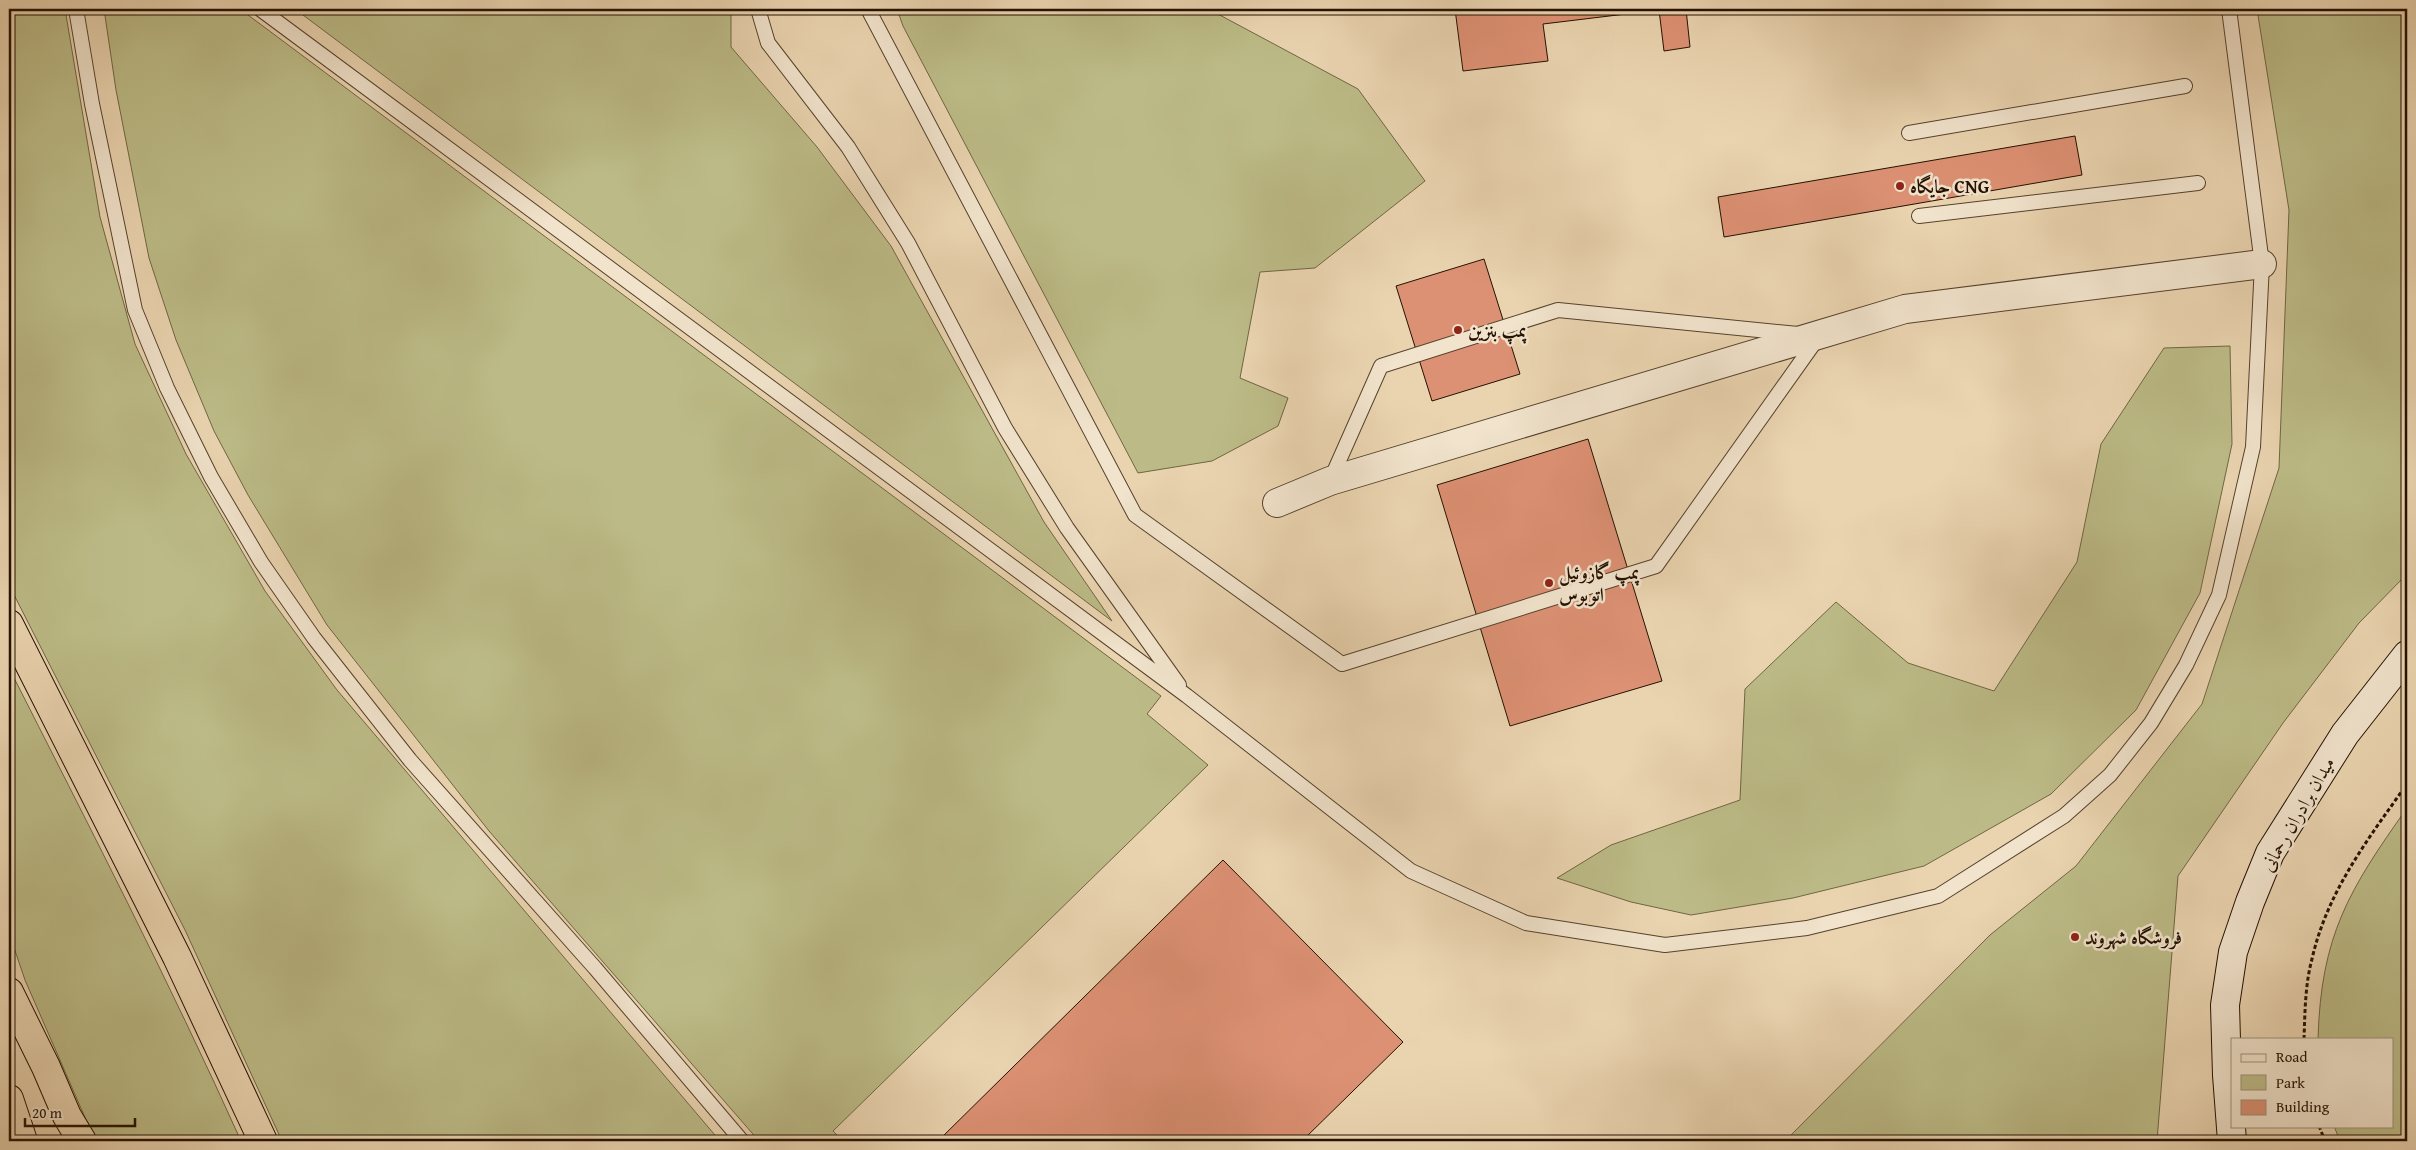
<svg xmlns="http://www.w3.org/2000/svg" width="2416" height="1150" font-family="'Gentium Book Plus',Amiri,serif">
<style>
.green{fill:#bcbb87;stroke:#706644}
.building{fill:#dd9174;stroke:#241100}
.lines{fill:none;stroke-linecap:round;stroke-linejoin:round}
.service-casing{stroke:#56422c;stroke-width:16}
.minor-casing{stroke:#56422c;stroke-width:30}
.secondary-casing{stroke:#241100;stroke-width:30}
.trunk-casing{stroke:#241100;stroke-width:30}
.path{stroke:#241100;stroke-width:3;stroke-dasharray:4 2.5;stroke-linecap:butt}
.service{stroke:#f1e3cc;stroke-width:14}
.minor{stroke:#f1e3cc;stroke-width:28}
.secondary{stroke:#f1e3cc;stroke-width:28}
.trunk{stroke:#ead4b0;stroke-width:28}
.poi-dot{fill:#8f2418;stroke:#f1e3cc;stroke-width:2}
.labels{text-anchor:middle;stroke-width:5;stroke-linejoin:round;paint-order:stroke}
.poi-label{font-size:19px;font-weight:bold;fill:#241100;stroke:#f1e3cc;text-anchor:start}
.street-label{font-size:19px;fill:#241100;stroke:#f1e3cc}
</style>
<rect width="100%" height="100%" fill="#ead4b0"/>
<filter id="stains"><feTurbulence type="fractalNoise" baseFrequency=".004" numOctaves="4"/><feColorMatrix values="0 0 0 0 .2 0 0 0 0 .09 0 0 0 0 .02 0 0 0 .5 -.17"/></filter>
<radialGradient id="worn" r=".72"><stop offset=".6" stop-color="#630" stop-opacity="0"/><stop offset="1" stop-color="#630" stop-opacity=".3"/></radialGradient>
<path class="green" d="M 9,9 L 65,9 L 100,217 L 135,344 L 186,454 L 265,591 L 337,690 L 720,1141 L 282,1141 L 185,930 L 9,585 Z
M 104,9 L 240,9 L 1161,696 L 1147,714 L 1208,765 L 833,1131 L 843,1141 L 759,1141 L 489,831 L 327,625 L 248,495 L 214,431 L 176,340 L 149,258 L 116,90 Z
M 295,9 L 731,9 L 731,47 L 817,147 L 891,246 L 1044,522 L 1112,621 Z
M 897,9 L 1213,9 L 1216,13 L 1358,89 L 1425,181 L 1315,268 L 1260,272 L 1240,378 L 1288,398 L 1278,426 L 1212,461 L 1138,473 L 903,26 Z
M 2257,9 L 2407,9 L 2407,574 L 2359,623 L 2283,723 L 2178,876 L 2157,1141 L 1785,1141 L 1990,935 L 2076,866 L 2202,704 L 2279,468 L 2289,210 Z
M 2230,346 L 2232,444 L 2200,593 L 2136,710 L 2051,794 L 1924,866 L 1793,898 L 1691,915 L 1631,902 L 1557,878 L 1611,845 L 1740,800 L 1745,689 L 1836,602 L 1908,663 L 1994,691 L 2077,562 L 2101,444 L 2164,348 Z
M 9,668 C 88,824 169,981 241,1141 L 98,1141 L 87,1122 L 25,980 L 9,933 Z
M 2407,808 L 2407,1141 L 2340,1141 L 2334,1126 L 2392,1126 L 2392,1039 L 2318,1039 C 2321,935 2349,890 2407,808 Z"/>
<path class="building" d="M 1455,9 L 1686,9 L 1690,47 L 1664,51 L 1659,10 L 1543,24 L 1548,61 L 1463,71 Z
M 2075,136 L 2082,175 L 1724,237 L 1718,197 Z
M 1484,259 L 1520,374 L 1432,401 L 1396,286 Z
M 1588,439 L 1662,681 L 1510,726 L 1437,485 Z
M 1223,860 L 1403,1042 L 1302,1141 L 938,1141 Z"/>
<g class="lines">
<defs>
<path id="service" d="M 76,9 L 92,104 L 135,310 L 167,388 L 211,477 L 261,562 L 314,638 L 410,760 L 595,968 L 742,1141
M 260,9 L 1187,696 L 1411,871 L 1526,923 L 1665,945 L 1807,928 L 1938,896 L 2064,816 L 2110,775 L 2151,723 L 2186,665 L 2219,595 L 2253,447 L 2262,264 L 2229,9
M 758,9 L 768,43 L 848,147 L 908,243 L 1005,428 L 1067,528 L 1179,685
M 868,9 L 1135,515 L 1342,664 L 1656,566 L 1817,339
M 1909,133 L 2185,86
M 1919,216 L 2198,183
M 1330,481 L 1381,366 L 1558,310 L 1798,334"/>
<path id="minor" d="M 1277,503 L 1330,481 L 1905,309 L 2262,264"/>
<path id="secondary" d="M 2232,1141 L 2227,1075 L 2225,1005 L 2233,952 L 2250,902 L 2270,853 L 2345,734 L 2407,655"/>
<path id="trunk" d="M 9,624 L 177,957 L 263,1141
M 9,992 L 46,1067 L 67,1116 L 82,1141
M 9,1099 L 23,1141"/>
</defs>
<use href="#service" class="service-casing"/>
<use href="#minor" class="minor-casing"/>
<use href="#secondary" class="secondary-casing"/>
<use href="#trunk" class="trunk-casing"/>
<path class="path" d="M 2304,1039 C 2305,1012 2305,985 2312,959 C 2327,892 2368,839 2407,784
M 2319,1126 L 2325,1141"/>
<use href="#service" class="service"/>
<use href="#minor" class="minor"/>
<use href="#secondary" class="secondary"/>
<use href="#trunk" class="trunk"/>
</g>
<g class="poi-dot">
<circle cx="1900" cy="186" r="5"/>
<circle cx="1458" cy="330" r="5"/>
<circle cx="1549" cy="583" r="5"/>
<circle cx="2075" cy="937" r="5"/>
</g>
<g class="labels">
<g class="poi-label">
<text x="1910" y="193">جایگاه CNG</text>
<text x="1468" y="337">پمپ بنزین</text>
<text x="1559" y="579">پمپ گازوئیل<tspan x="1559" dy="22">اتوبوس</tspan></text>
<text x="2085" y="944">فروشگاه شهروند</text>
</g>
<g class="street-label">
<text transform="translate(2297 814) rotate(-60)" y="7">میدان برادران رحمانی</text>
</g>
</g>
<rect width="2416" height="1150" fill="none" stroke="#ead4b0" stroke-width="30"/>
<rect x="10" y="10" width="2396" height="1130" fill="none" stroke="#241100" stroke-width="2.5"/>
<rect x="15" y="15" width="2386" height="1120" fill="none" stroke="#241100"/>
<rect x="2231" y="1038" width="162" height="90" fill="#f1e3cc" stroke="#9f8f7a"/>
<rect x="2241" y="1054" width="25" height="8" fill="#f1e3cc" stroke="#9f8f7a"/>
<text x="2276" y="1062" font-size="15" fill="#241100">Road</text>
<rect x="2241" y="1075" width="25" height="15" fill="#bcbb87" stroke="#9f8f7a"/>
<text x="2276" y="1088" font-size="15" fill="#241100">Park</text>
<rect x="2241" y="1100" width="25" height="15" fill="#dd9174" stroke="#9f8f7a"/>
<text x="2276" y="1112" font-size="15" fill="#241100">Building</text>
<path d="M25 1118v8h110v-8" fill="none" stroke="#241100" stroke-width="2.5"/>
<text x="32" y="1118" font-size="15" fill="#241100" stroke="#f1e3cc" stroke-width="4" paint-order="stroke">20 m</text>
<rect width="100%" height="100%" filter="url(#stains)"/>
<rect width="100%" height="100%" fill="url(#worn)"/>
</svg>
